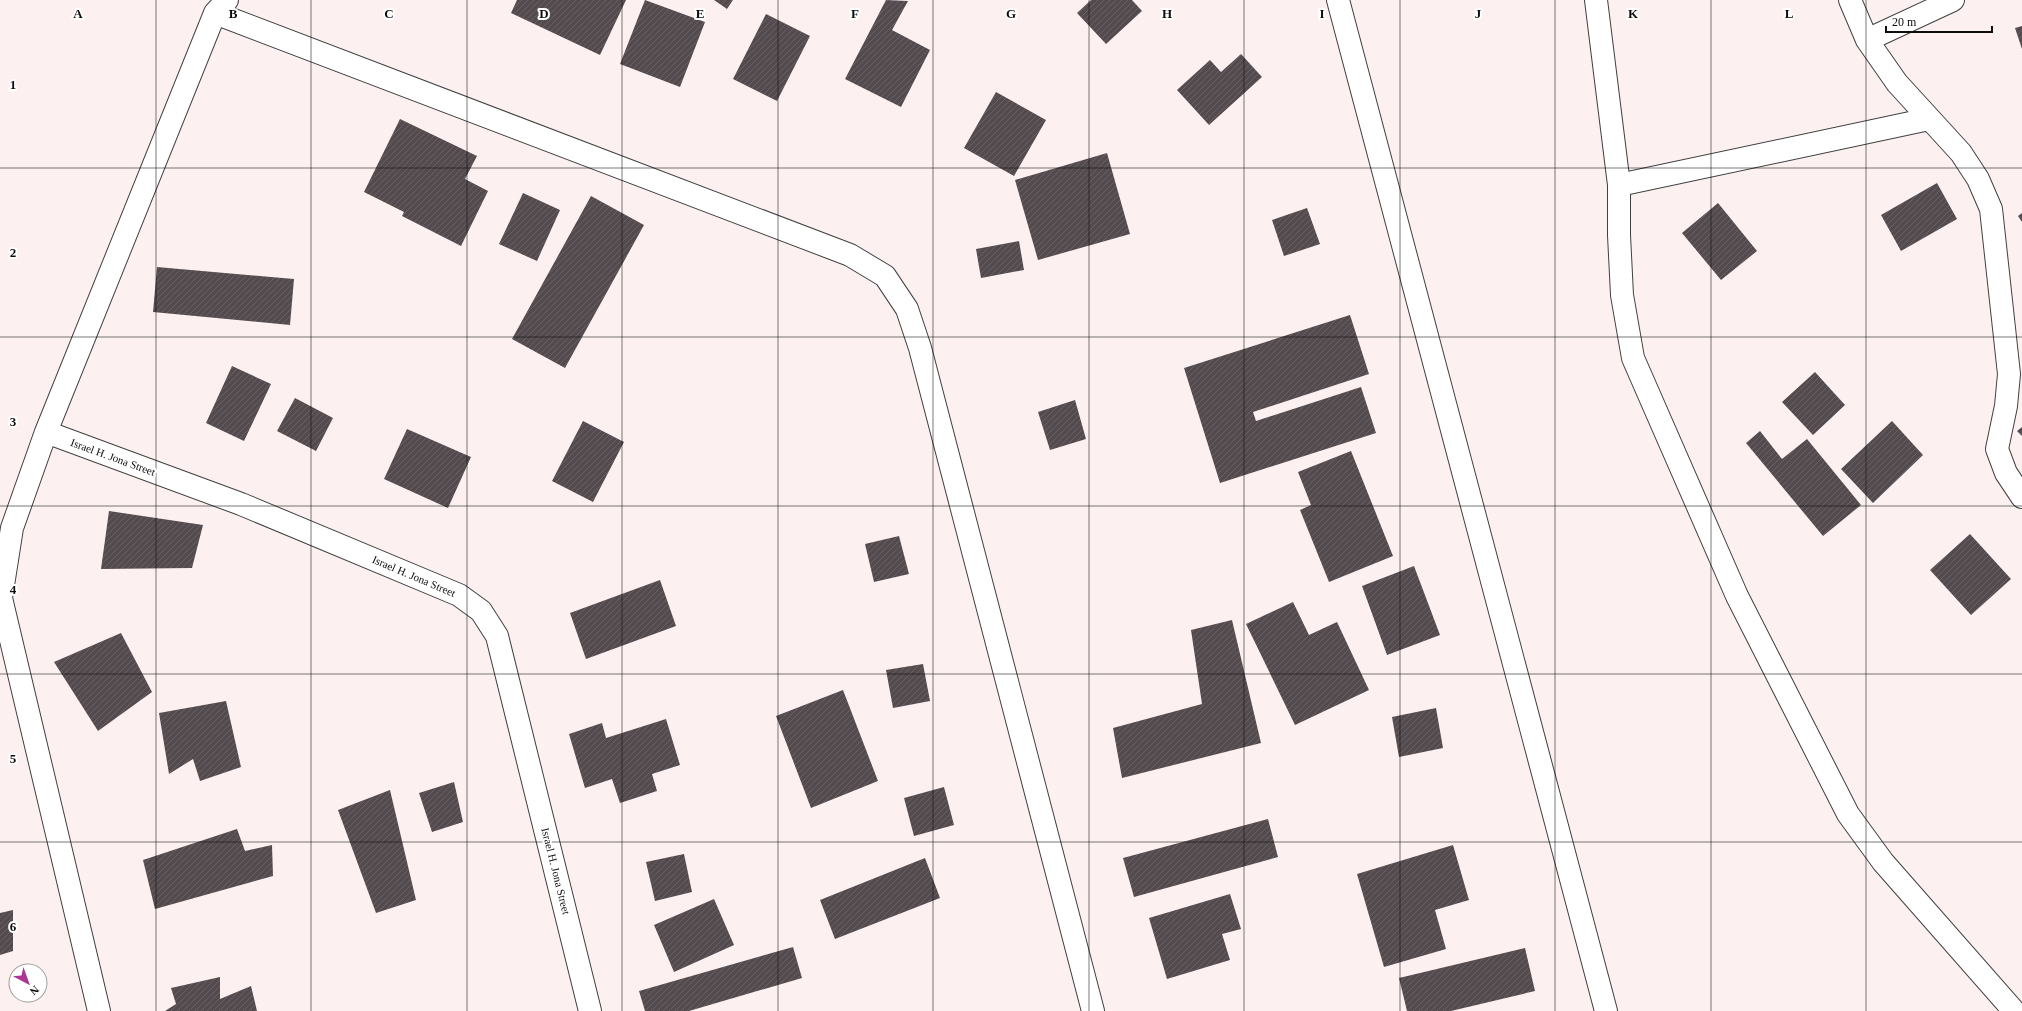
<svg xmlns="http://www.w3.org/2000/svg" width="2022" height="1011" font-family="Georgia,serif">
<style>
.building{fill:url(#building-hatch)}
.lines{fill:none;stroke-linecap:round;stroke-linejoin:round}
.minor-casing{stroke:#404040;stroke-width:24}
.minor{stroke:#fff;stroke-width:22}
.grid{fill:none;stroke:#0d0d0d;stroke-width:1;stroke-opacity:0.55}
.labels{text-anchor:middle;stroke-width:4;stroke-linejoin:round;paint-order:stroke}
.street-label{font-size:11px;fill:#0d0d0d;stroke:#fff}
.grid-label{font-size:13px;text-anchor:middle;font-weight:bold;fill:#0d0d0d;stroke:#fff;stroke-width:4;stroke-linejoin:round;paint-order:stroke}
</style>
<defs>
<pattern id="building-hatch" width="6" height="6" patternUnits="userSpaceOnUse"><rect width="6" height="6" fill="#544b4f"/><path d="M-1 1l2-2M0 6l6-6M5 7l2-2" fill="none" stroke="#686064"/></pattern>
</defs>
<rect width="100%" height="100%" fill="#fdf0f0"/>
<path class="building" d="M 517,0 L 626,0 L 600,55 L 511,13 Z
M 645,0 L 705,22 L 680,87 L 620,64 Z
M 714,0 L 733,0 L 727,9 Z
M 886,0 L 908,1 L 892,30 L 930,50 L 901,107 L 845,79 Z
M 1091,0 L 1132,0 L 1142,11 L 1106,44 L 1077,13 Z
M 766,14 L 810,36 L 777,101 L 733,79 Z
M 2022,26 L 2022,49 L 2015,28 Z
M 1241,54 L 1262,77 L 1209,125 L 1177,90 L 1210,60 L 1221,72 Z
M 996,92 L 1046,120 L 1014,176 L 964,148 Z
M 400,119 L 477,156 L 465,179 L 488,191 L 461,246 L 402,216 L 404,212 L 364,192 Z
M 1107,153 L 1130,234 L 1038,260 L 1015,180 Z
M 1937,183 L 1957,219 L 1901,251 L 1881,215 Z
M 523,193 L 560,210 L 537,261 L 499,244 Z
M 591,196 L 644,225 L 565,368 L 512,339 Z
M 1718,203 L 1757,251 L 1721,280 L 1682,233 Z
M 1307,208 L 1320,244 L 1284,256 L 1272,220 Z
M 2022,213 L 2022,222 L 2018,216 Z
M 1019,241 L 1024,270 L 981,278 L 976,249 Z
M 157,267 L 294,279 L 290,325 L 153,312 Z
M 1350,315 L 1369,374 L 1253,412 L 1256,421 L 1361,387 L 1376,433 L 1220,483 L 1184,368 Z
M 232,366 L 271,384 L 244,441 L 206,423 Z
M 1815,372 L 1845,405 L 1813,435 L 1782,402 Z
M 295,398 L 333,418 L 316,451 L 277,431 Z
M 1075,400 L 1086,439 L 1050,450 L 1038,412 Z
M 583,421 L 624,442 L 593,502 L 552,481 Z
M 1892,421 L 1923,455 L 1873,503 L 1841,469 Z
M 2022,427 L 2022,436 L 2017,431 Z
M 407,429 L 471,457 L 448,508 L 384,479 Z
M 1760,431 L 1782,459 L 1807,439 L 1861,505 L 1823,536 L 1746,443 Z
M 1351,451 L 1393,556 L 1329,582 L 1300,510 L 1311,505 L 1298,472 Z
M 109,511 L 203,525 L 192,568 L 101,569 Z
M 1970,534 L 2011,579 L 1971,615 L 1930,570 Z
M 899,536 L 909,574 L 874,582 L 865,544 Z
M 1414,566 L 1440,635 L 1387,655 L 1362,586 Z
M 660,580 L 676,626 L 586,659 L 570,613 Z
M 1293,602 L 1309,635 L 1337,622 L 1369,690 L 1295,725 L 1246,624 Z
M 1232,620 L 1261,743 L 1122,778 L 1113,728 L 1202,704 L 1191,630 Z
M 121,633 L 152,692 L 98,731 L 54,662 Z
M 923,664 L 930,701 L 893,708 L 886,670 Z
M 843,690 L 878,781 L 811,808 L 776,716 Z
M 226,701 L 241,767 L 200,781 L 193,759 L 169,774 L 159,713 Z
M 1436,708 L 1443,748 L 1399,757 L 1392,717 Z
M 666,719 L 680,765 L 652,774 L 657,791 L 620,803 L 612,779 L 585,788 L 569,734 L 602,723 L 606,738 Z
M 454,782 L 463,822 L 432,832 L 419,793 Z
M 944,787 L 954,825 L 914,836 L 904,798 Z
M 390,790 L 416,900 L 376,913 L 338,810 Z
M 1268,819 L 1278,857 L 1134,897 L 1123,858 Z
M 237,829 L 245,851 L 272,845 L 273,876 L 155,909 L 143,860 Z
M 1453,845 L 1469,900 L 1435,910 L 1446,949 L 1384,967 L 1357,874 Z
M 684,854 L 692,892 L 655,901 L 646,862 Z
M 925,858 L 940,898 L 835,939 L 820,900 Z
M 1230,894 L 1241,929 L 1222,934 L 1230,960 L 1167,979 L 1149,918 Z
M 714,899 L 734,945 L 674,972 L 654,925 Z
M 13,910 L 13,951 L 0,955 L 0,913 Z
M 793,947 L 802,978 L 689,1011 L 645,1011 L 639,991 Z
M 1525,948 L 1535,991 L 1451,1011 L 1407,1011 L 1399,978 Z
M 220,977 L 220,999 L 251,986 L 257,1011 L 165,1011 L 176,1004 L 171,988 Z"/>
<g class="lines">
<defs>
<path id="minor" d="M 1338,0 L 1606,1011
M 1596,0 L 1619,185 L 1619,235 L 1622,295 L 1633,358 L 1737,596 L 1848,814 L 1883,862 L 2014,1011
M 1850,0 L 1867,40 L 1897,83 L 1961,153 L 1978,179 L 1991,209 L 2009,374 L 2006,406 L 1997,449 L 2006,473 L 2022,497
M 215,13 L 850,255 L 885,276 L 907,309 L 920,348 L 1093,1011
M 1867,40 L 1953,0
M 1619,185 L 1929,119
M 46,432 L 241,504 L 459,595 L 481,611 L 497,636 L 590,1011
M 99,1011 L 1,598 L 12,528 L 46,432 L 215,13 L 227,0"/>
</defs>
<use href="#minor" class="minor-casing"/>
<use href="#minor" class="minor"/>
</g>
<path class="grid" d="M 156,0 L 156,1011M 311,0 L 311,1011M 467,0 L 467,1011M 622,0 L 622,1011M 778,0 L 778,1011M 933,0 L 933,1011M 1089,0 L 1089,1011M 1244,0 L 1244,1011M 1400,0 L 1400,1011M 1555,0 L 1555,1011M 1711,0 L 1711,1011M 1866,0 L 1866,1011M 0,168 L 2022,168M 0,337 L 2022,337M 0,506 L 2022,506M 0,674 L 2022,674M 0,842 L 2022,842"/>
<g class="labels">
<g class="street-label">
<text transform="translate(113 457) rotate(20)" y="4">Israel H. Jona Street</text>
<text transform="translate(414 576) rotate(23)" y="4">Israel H. Jona Street</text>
<text transform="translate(556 871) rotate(76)" y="4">Israel H. Jona Street</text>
</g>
</g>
<g class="grid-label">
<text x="78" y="18">A</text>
<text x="233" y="18">B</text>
<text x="389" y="18">C</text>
<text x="544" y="18">D</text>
<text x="700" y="18">E</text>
<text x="855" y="18">F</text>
<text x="1011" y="18">G</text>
<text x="1167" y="18">H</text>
<text x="1322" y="18">I</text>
<text x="1478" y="18">J</text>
<text x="1633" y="18">K</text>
<text x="1789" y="18">L</text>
<text x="13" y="89">1</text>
<text x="13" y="257">2</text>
<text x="13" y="426">3</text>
<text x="13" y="594">4</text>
<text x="13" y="763">5</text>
<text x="13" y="931">6</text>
</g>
<g transform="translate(28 983) rotate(139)"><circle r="19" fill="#ffffff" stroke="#9e9e9e"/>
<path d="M0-3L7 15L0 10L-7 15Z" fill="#ab3794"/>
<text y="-6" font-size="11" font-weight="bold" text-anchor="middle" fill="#0d0d0d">N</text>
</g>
<path d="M1886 26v6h106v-6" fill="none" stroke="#0d0d0d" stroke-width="2"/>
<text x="1892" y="26" font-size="12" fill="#0d0d0d" stroke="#ffffff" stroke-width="3" paint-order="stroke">20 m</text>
</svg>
